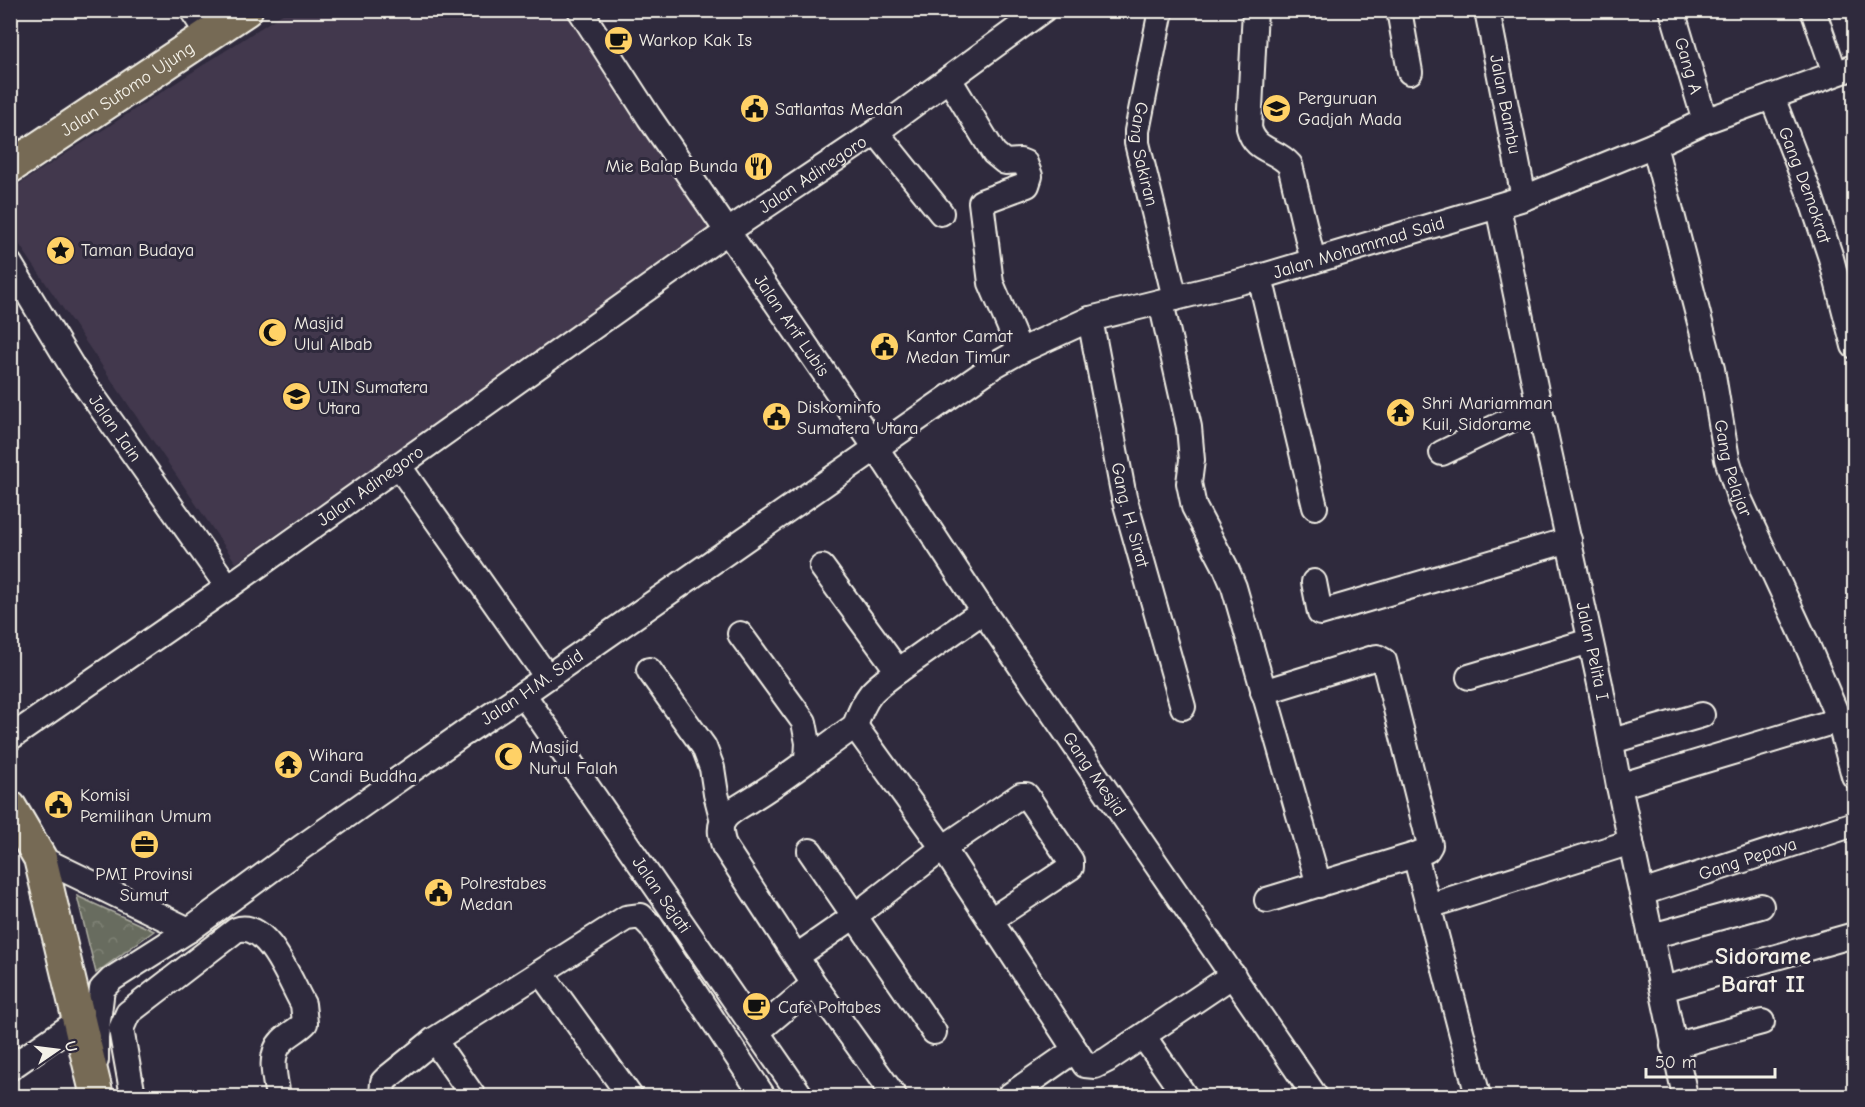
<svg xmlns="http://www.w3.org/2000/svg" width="1865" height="1107" font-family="'Comic Neue',sans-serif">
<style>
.built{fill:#42394d}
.park{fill:url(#park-crowns);stroke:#aeaea3;stroke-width:1.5}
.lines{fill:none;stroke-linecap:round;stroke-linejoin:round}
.minor-casing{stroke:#f4f1e8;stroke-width:28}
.major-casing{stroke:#f4f1e8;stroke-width:36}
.minor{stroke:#2f2a3d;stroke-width:24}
.major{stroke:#766a55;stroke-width:32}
.labels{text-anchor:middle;stroke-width:6;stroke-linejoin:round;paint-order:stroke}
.poi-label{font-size:18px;fill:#f4f1e8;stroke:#2f2a3d;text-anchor:start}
.street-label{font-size:18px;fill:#f4f1e8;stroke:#2f2a3d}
.district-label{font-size:24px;font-weight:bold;fill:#f4f1e8;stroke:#2f2a3d}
</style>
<defs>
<pattern id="park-crowns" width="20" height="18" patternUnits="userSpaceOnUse" patternTransform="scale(1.5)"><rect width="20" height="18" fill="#686c5e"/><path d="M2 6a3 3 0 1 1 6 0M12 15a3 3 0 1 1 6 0" fill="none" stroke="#7e8175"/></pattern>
</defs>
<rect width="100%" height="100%" fill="#2f2a3d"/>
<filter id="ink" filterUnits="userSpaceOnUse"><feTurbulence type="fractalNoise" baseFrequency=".0167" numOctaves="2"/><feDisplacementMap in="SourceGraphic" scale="12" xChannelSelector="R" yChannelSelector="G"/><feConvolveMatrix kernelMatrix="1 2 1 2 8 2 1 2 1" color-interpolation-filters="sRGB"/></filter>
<g filter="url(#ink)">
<path class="built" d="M 287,11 L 568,11 L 714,228 L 236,563 L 11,232 L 10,190 Z"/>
<path class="park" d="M 77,896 L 154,931 L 96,973 Z"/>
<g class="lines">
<defs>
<g id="minor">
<path d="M 192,10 L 208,34"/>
<path id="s1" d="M 580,10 L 649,117 L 876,448 L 983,611 L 1315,1096"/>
<path id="s2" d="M 1161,10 L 1137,131 L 1137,143 L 1175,298"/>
<path d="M 1255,10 L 1249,128 C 1255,152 1275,148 1290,165 L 1313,261"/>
<path d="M 1399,10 L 1410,72"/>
<path id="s3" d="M 1487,10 L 1524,198"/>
<path id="s4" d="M 1672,10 L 1705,121"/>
<path d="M 1813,10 L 1835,73"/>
<path d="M 949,79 L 994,153 L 1005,162 L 1020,161 L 1025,163 L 1030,176 L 1027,185 L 981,202 L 991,283 L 1020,351"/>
<path id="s5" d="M 1772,97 L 1810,195 L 1831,258 L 1854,346"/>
<path d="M 876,132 L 941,213"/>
<path id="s6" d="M 1654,145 L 1712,369 L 1727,459 L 1740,500 L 1805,640 L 1839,720 L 1854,776"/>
<path id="s7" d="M 1498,207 L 1539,406 L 1600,684 L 1619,786 L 1685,1096"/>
<path id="s8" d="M 10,264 L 73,368 L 228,587"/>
<path d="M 1260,277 L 1315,507"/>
<path d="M 1161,302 L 1189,427 L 1192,460 L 1189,483 L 1194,507 L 1225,566 L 1234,587 L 1319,885"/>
<path id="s9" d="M 1090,319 L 1124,497 L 1183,707"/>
<path d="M 1442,453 L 1539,406"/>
<path d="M 398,465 L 547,677"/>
<path d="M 822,567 L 898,671 L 983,611"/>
<path d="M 1314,582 L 1320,613 L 1569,540"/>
<path d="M 740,634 L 804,722 L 808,743 L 807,759"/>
<path d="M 649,670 L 704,747 L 712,768 L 716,794 L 723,821"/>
<path d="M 1469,677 L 1590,641"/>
<path d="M 1263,692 L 1377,657 L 1384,661 L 1430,845 L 1427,850 L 1415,855 L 1267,900"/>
<path id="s10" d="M 523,694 L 801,1096"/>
<path d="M 855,726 C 866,694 872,690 898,671"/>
<path id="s11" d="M 10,738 L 228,587 L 728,231 L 876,132 L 1043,10"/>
<path d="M 1612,741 L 1702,715"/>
<path d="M 1619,786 L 1839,720"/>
<path d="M 810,851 L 934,1032"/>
<path d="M 1415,855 L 1478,1096"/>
<path d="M 40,858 L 189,930"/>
<path id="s12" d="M 1642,893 L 1854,824"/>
<path d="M 1429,906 L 1631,842"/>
<path d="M 1652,936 L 1761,906"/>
<path d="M 797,956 L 856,915 L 943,848 L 1021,795 L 1026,795 L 1071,861 L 1071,867 L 991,920"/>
<path d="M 541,973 L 630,1096"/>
<path d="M 1663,989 L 1854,935"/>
<path d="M 757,1032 L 814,984"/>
<path d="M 1144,1037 L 1185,1096"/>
<path d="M 434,1040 L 473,1096"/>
<path d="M 1673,1046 L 1762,1022"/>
<path id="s13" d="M 96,1060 L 96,1037 L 102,989 L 112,979 L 189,930 L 302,847 L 463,734 L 523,694 L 995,365 L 1020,351 L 1090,319 L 1260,277 L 1524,198 L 1654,145 L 1705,121 L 1854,67"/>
<path d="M 10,1068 L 78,1021"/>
<path d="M 133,1096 L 121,1029 L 128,1013 L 236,930 C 268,919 290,982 303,1004 L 305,1023 C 298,1030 289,1034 282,1041 C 268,1055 275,1079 278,1096"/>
<path d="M 382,1096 L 383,1082 L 387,1078 L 434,1040 L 626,918 L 641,916 L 651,926 L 763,1096"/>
<path d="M 894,1096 L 814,984 L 724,846 C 722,838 719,831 722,823 C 726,813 741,806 750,800 C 787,778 820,750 855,726 L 943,848 L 1085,1065 L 1095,1066 L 1107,1060 L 1233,975"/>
<path d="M 1009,1096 L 1075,1050"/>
</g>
<g id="major">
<path id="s14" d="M 10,167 L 246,10"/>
<path d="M 10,807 L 40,858 L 97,1096"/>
</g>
</defs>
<use href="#minor" class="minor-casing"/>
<use href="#major" class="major-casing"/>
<use href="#minor" class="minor"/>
<use href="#major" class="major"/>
</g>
</g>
<defs>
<symbol id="cafe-disc" viewBox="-11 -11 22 22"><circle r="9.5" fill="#ffd166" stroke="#2f2a3d"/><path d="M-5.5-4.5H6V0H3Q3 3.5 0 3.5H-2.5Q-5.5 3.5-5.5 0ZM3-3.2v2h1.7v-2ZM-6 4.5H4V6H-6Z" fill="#111"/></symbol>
<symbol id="school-disc" viewBox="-11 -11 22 22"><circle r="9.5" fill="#ffd166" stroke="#2f2a3d"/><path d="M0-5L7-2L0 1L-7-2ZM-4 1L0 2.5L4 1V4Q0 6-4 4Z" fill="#111"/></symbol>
<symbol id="civic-disc" viewBox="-11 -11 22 22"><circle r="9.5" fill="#ffd166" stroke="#2f2a3d"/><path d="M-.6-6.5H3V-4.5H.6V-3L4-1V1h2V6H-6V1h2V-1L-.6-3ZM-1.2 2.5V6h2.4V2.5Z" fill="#111"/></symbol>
<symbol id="restaurant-disc" viewBox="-11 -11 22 22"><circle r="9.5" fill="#ffd166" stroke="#2f2a3d"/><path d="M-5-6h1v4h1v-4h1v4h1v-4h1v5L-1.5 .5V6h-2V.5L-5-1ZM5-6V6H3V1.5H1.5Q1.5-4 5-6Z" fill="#111"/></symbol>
<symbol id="sight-disc" viewBox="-11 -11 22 22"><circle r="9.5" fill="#ffd166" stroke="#2f2a3d"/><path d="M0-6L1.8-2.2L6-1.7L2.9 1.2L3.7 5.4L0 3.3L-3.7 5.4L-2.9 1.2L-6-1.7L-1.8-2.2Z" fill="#111"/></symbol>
<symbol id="mosque-disc" viewBox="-11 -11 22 22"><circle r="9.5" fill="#ffd166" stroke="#2f2a3d"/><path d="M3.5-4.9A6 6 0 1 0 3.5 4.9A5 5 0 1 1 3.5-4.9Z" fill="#111"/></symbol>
<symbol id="university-disc" viewBox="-11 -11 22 22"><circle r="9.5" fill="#ffd166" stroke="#2f2a3d"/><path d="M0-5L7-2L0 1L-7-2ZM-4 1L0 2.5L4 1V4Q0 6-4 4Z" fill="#111"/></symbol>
<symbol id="temple-disc" viewBox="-11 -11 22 22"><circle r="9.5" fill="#ffd166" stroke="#2f2a3d"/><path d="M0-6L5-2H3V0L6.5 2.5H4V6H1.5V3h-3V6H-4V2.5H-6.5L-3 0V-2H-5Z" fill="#111"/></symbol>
<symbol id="office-disc" viewBox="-11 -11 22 22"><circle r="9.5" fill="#ffd166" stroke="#2f2a3d"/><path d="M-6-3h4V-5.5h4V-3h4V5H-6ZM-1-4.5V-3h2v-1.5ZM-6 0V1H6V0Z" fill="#111"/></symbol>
</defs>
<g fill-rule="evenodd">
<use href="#cafe-disc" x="602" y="24" width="33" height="33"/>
<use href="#school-disc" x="1260" y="92" width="33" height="33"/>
<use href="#civic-disc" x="738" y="92" width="33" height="33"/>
<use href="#restaurant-disc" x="742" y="150" width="33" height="33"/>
<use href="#sight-disc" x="44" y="234" width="33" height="33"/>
<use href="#mosque-disc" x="256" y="316" width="33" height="33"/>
<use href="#civic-disc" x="868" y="330" width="33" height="33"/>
<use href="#university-disc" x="280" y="380" width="33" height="33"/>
<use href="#temple-disc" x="1384" y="396" width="33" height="33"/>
<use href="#civic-disc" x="760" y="400" width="33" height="33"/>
<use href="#mosque-disc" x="492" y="740" width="33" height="33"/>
<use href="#temple-disc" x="272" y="748" width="33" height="33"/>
<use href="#civic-disc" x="42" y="788" width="33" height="33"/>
<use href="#office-disc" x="128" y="828" width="33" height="33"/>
<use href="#civic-disc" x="422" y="876" width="33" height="33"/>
<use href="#cafe-disc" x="740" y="990" width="33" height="33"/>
</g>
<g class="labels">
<g class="poi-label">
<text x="639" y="46">Warkop Kak Is</text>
<text x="1298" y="104">Perguruan<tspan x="1298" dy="21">Gadjah Mada</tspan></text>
<text x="775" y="115">Satlantas Medan</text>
<text x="738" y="172" text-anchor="end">Mie Balap Bunda</text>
<text x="81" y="256">Taman Budaya</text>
<text x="294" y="329">Masjid<tspan x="294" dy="21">Ulul Albab</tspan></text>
<text x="906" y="342">Kantor Camat<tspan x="906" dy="21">Medan Timur</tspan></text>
<text x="318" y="393">UIN Sumatera<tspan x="318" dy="21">Utara</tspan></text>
<text x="1422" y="409">Shri Mariamman<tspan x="1422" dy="21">Kuil, Sidorame</tspan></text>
<text x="797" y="413">Diskominfo<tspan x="797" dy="21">Sumatera Utara</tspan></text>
<text x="529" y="753">Masjid<tspan x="529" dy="21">Nurul Falah</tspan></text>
<text x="309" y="761">Wihara<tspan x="309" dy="21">Candi Buddha</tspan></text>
<text x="80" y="801">Komisi<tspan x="80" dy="21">Pemilihan Umum</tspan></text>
<text x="144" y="880" text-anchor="middle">PMI Provinsi<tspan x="144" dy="21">Sumut</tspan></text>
<text x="460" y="889">Polrestabes<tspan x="460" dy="21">Medan</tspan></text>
<text x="778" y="1013">Cafe Poltabes</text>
</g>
<g class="street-label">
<text dy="6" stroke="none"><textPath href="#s4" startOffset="58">Gang A</textPath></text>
<text dy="6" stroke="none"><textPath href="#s14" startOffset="141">Jalan Sutomo Ujung</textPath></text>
<text dy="6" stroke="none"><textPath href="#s3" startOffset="96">Jalan Bambu</textPath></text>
<text dy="6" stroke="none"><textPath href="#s2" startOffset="147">Gang Sakiran</textPath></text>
<text dy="6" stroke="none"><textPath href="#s11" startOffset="981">Jalan Adinegoro</textPath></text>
<text dy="6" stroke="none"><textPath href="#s5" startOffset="94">Gang Demokrat</textPath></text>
<text dy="6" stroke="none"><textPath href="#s13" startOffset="1545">Jalan Mohammad Said</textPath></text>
<text dy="6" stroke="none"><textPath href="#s1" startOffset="380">Jalan Arif Lubis</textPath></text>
<text dy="6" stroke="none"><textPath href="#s8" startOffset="195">Jalan Iain</textPath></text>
<text dy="6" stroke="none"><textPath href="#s6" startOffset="333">Gang Pelajar</textPath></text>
<text dy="6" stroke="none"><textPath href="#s11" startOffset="440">Jalan Adinegoro</textPath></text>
<text dy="6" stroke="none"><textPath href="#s9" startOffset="200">Gang. H. Sirat</textPath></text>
<text dy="6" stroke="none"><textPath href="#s7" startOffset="454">Jalan Pelita I</textPath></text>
<text dy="6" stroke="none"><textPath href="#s13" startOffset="597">Jalan H.M. Said</textPath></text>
<text dy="6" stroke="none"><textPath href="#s1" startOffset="921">Gang Mesjid</textPath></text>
<text dy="6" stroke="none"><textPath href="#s12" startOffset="111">Gang Pepaya</textPath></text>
<text dy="6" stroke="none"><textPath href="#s10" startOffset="244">Jalan Sejati</textPath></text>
</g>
<g class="district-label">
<text x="1763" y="964">Sidorame<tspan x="1763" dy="28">Barat II</tspan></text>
</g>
</g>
<rect width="1865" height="1107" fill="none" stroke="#2f2a3d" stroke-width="36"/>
<rect x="18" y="18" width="1829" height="1071" fill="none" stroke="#f4f1e8" stroke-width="2" filter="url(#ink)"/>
<g transform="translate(57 1050) rotate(76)" stroke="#2f2a3d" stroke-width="4.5" paint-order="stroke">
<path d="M0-4.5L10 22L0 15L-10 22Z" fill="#f4f1e8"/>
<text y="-9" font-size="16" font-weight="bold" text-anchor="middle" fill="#f4f1e8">U</text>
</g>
<path d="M1646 1068v9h129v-9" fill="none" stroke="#f4f1e8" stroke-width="3"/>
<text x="1655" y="1068" font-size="18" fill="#f4f1e8" stroke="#2f2a3d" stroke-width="4.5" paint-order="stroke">50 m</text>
</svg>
